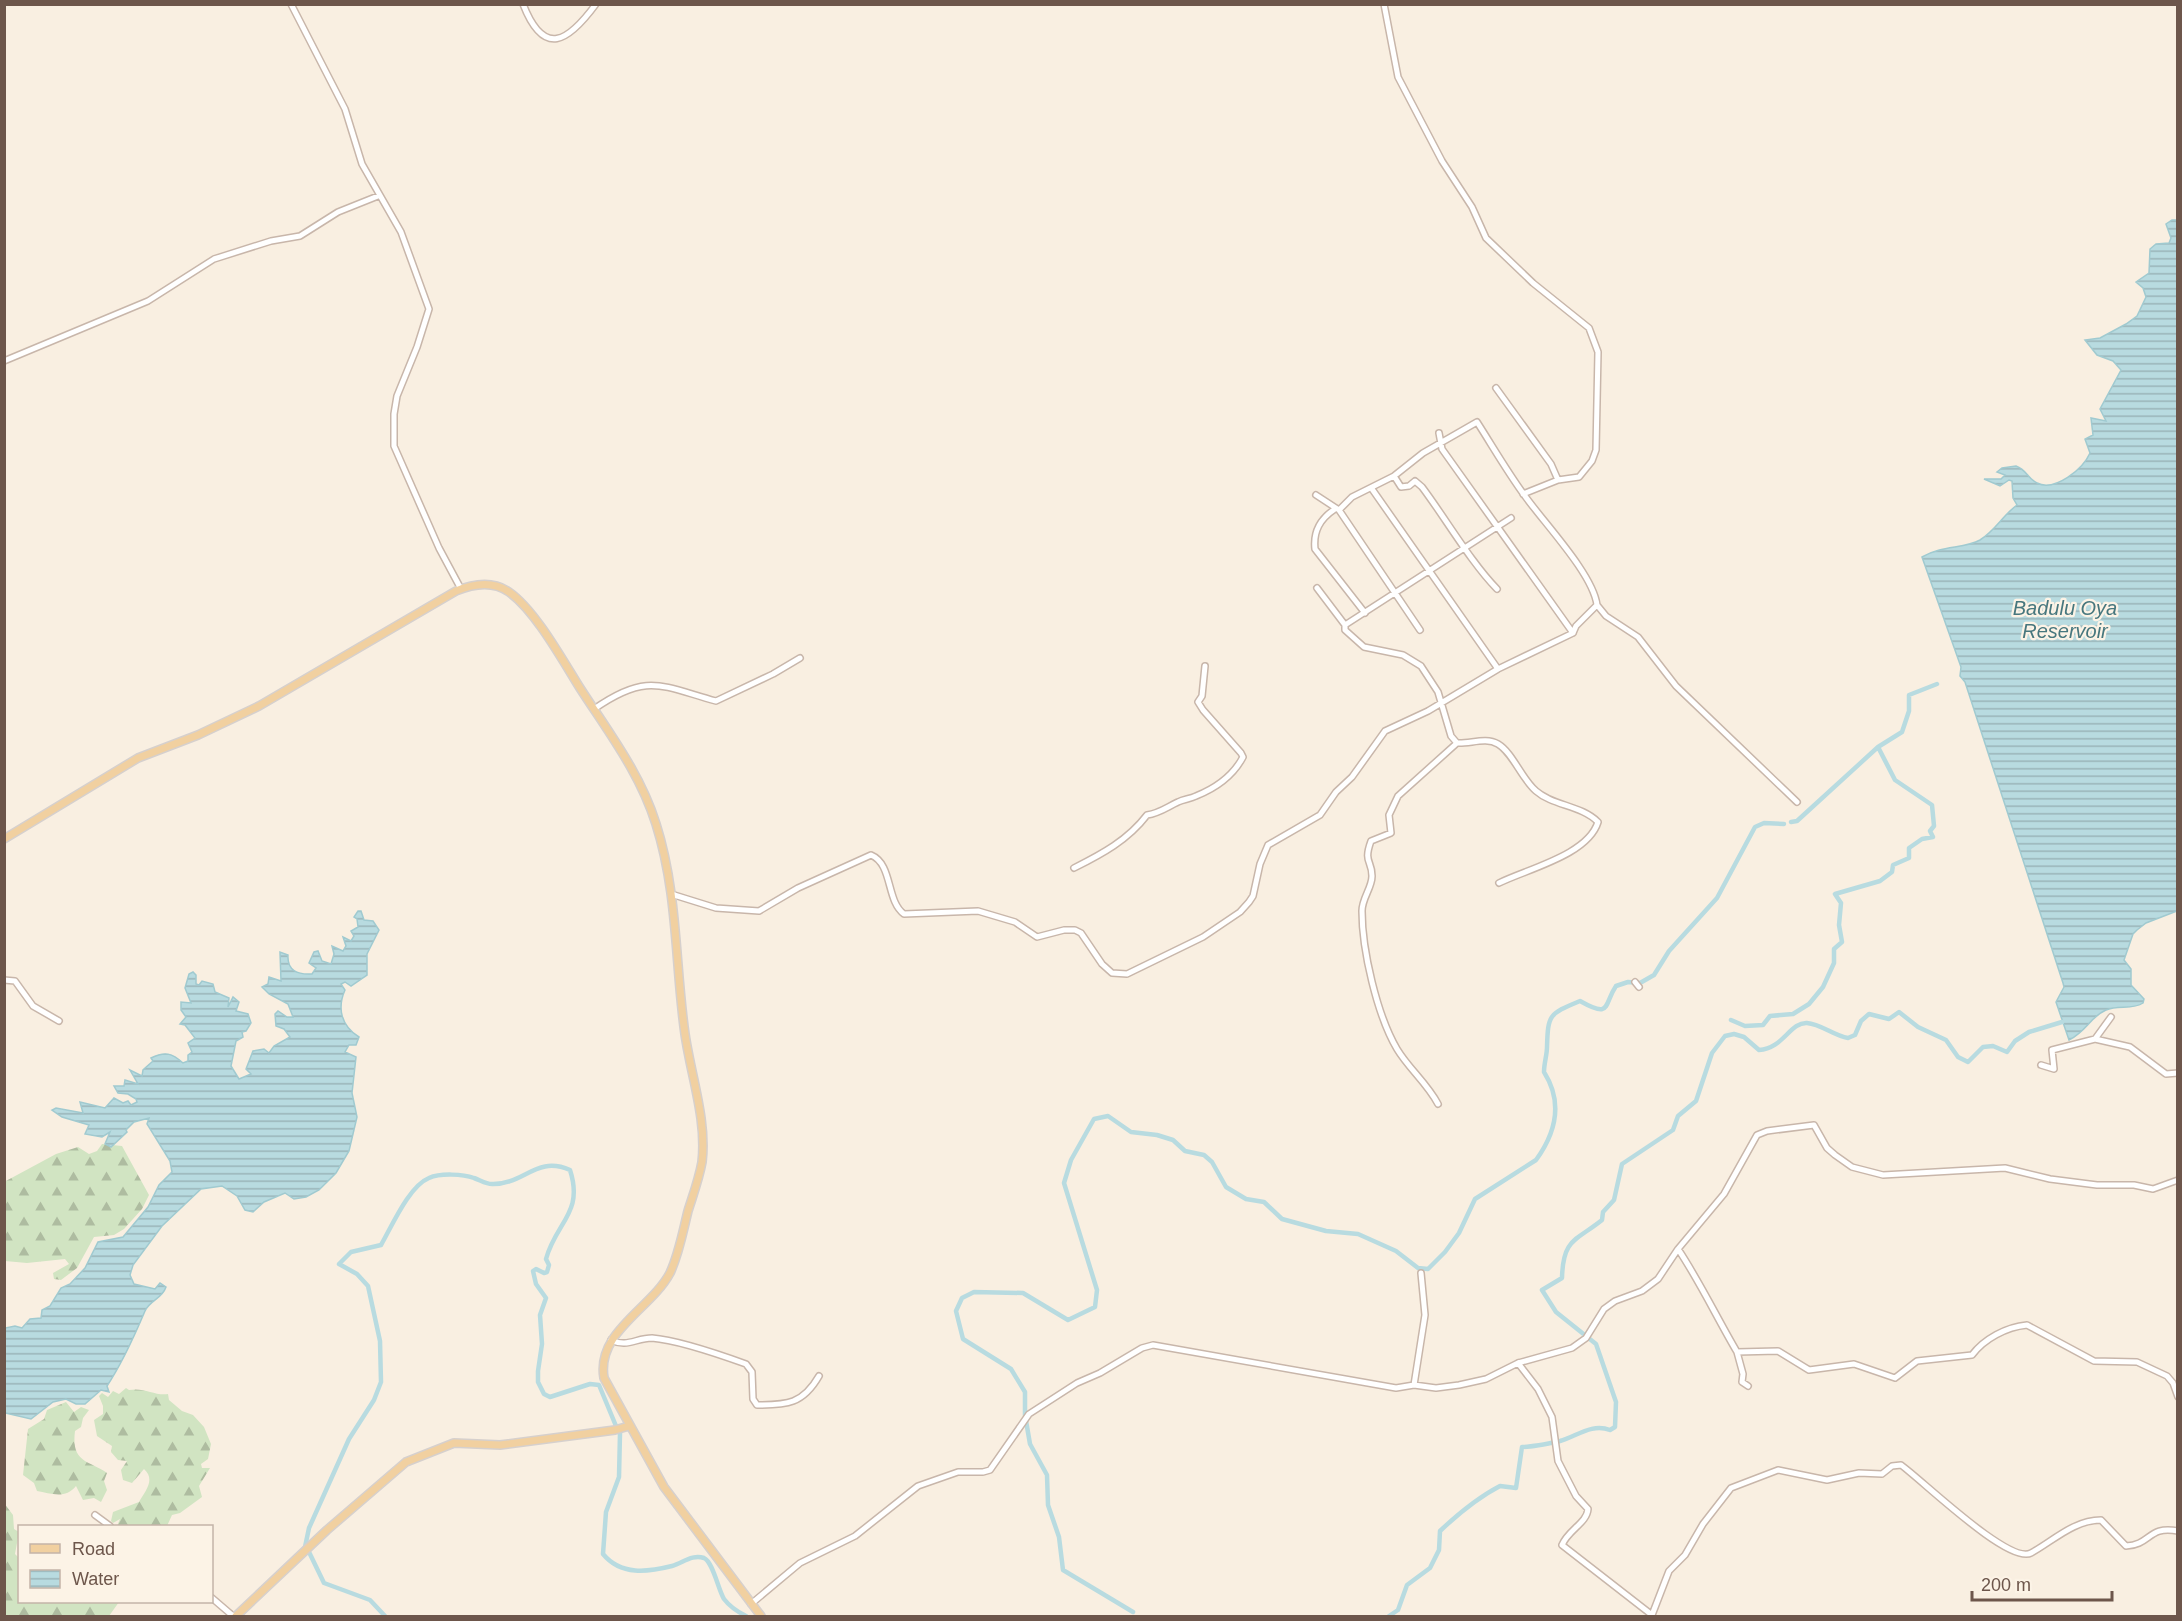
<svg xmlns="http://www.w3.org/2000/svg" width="2182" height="1621" font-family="Helvetica,sans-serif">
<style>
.forest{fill:url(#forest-firs)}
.water{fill:url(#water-rules);stroke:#a0cad0;stroke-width:1.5}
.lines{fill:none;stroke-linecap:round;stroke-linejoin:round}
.canal{stroke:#b8dbe0;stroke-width:4.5}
.minor-casing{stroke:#c8b6aa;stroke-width:8}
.major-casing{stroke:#d6d0cd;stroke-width:10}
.minor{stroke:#fff;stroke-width:5}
.major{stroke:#f1d0a0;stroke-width:7}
.labels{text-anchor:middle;stroke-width:4.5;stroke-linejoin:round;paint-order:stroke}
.water-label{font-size:20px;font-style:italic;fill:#47777e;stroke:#fcf3e6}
</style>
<defs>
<pattern id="forest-firs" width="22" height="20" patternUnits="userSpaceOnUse" patternTransform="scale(1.5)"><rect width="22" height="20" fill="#d1e4c2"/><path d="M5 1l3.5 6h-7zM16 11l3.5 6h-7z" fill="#aebca0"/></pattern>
<pattern id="water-rules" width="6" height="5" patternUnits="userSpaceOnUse" patternTransform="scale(1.5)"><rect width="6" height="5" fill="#b8dbe0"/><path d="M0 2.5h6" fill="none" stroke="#9ab4b8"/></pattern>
</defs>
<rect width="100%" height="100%" fill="#f9efe1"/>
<path class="forest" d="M 102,1144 L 122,1146 L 149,1195 L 142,1209 L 124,1229 L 114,1235 L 94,1237 L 77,1268 L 61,1280 L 54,1279 L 53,1273 L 69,1264 L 65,1259 L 27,1263 L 5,1261 L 4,1182 L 56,1154 L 78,1147 L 89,1154 L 97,1151 Z
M 126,1388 L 129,1390 C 144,1387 155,1396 168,1394 L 169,1400 L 182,1411 L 193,1415 L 204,1427 L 211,1444 L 208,1459 L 201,1464 L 202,1468 L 210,1468 L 199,1486 L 202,1497 L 180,1513 L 172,1515 L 167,1526 L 117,1526 L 120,1519 L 113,1523 L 111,1521 L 113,1512 L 139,1502 C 145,1491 156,1480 144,1469 L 132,1483 L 123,1480 L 121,1470 L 127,1461 L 118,1460 L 111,1452 L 112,1446 L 97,1436 L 94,1420 L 103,1414 L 103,1406 L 99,1396 L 102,1393 L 108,1397 L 113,1391 L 119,1394 Z
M 66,1402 L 74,1412 L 81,1407 L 89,1410 L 83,1418 L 81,1427 L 75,1431 C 71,1463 88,1460 107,1473 L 104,1481 L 107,1490 L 101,1502 L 94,1498 L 83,1500 L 76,1486 C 65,1500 50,1493 37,1491 L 34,1483 L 23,1475 L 28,1429 L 44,1419 L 47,1410 Z
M 4,1503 L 13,1515 L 14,1529 L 19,1532 L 15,1554 L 19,1558 L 20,1602 L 119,1602 L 109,1616 L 5,1616 Z"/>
<path class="water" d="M 2172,220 L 2178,220 L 2177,911 L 2146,923 L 2137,930 L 2133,934 L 2124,960 L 2131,969 L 2131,985 L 2144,999 L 2143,1003 C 2133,1010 2118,1005 2106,1010 C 2090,1017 2087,1031 2069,1040 L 2056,1002 L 2064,987 L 2063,983 L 1965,682 L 1960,676 L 1961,667 L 1922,557 C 1942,545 1964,549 1980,540 C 1996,530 2002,516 2017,505 L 2013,498 L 2012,481 L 2009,480 L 2000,486 L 1984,479 L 2001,479 L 2005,475 L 1997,472 L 2002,468 L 2016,466 C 2027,470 2027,478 2037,483 C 2055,492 2083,469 2090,453 L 2085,439 L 2093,435 L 2091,418 L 2106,421 L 2100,409 L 2121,370 L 2113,361 L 2097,355 L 2085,340 L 2100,338 L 2126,324 L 2137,316 L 2146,297 L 2143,288 L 2136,282 L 2149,273 L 2150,249 L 2156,244 L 2169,243 L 2171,238 L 2166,224 Z
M 358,911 L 361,911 L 364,920 L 373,921 L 379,930 L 367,954 L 367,975 L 351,986 L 345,982 L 341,984 L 345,990 C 337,1008 341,1026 359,1037 L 356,1045 L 349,1045 L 345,1052 L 356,1057 L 352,1093 L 357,1117 L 349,1151 L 336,1173 L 319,1190 L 306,1197 L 294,1199 L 285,1193 L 264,1202 L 253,1212 L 245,1210 L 237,1196 L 222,1186 L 201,1189 L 162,1226 L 133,1265 L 130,1275 L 134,1284 L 155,1289 L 160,1283 L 166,1287 C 162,1299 150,1300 145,1311 C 134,1337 123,1362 107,1386 L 109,1392 L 101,1390 L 85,1404 L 76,1404 L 66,1399 L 53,1402 L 31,1419 L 5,1413 L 5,1328 L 15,1326 L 22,1328 L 30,1319 L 41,1318 L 42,1310 L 50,1306 L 61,1288 L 70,1284 L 85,1268 L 98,1242 L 123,1237 L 148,1207 L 159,1185 L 172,1172 L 170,1161 L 147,1124 L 149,1118 L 134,1122 L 126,1130 L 127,1132 L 111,1147 L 105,1144 L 110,1132 L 102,1137 L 85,1134 L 89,1125 L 62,1117 L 52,1110 L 56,1108 L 83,1113 L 80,1102 L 105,1108 L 114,1098 L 123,1103 L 128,1101 L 131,1105 L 137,1102 L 136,1099 L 128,1094 L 118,1093 L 114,1086 L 124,1086 L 125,1080 L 138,1084 L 130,1070 L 142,1076 L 143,1070 L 153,1061 L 151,1058 C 165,1051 172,1053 183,1063 L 188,1061 L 188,1055 L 192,1052 L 188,1043 L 195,1038 L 185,1025 L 180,1024 L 186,1017 L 181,1010 L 181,1002 L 191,1003 L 185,988 L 189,974 L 193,972 L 196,975 L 196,984 L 199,985 L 202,981 L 213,984 L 215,992 L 229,998 L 228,1007 L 233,997 L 239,1002 L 236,1011 L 248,1014 L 251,1023 L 246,1031 L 242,1032 L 243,1037 L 236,1041 L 231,1066 L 239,1079 L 251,1074 L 246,1069 L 253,1051 L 264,1049 L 269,1053 L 274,1046 L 290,1037 L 284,1029 L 276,1026 L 275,1014 L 278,1011 L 287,1017 L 293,1017 L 288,1004 L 269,994 L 262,987 L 268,984 L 269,977 L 281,981 L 280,952 L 288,955 C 287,970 297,975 312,974 L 316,968 L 309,963 L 314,952 L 318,951 L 322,961 L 331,964 L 334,954 L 332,946 L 343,951 L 346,946 L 343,937 L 351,941 L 354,936 L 351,931 L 358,927 L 357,919 L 354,917 Z"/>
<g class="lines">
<path class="canal" d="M 1791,822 L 1797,821 L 1878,747 L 1902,732 L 1909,711 L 1909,695 L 1937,684
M 1731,1020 L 1745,1026 L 1763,1025 L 1770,1016 L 1793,1014 L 1809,1004 L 1823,987 L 1834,963 L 1834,949 L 1842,942 L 1839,925 L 1841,903 L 1835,894 L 1880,881 L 1892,872 L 1893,865 L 1909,858 L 1909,848 L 1922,839 L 1933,837 L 1930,831 L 1934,826 L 1932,805 L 1895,780 L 1878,747
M 620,1433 L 619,1477 L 606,1512 L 603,1554 C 621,1576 648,1572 672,1566 C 683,1563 692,1554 704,1558 C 713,1562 718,1589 724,1599 C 730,1607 738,1612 746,1616
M 305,1547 L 309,1528 L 349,1439 L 374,1400 L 381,1382 L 380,1341 L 368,1286 L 357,1274 L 339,1264 L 351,1252 L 381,1245 C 392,1226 409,1186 429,1178 C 440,1173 463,1174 474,1178 C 480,1180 486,1184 492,1184 C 524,1185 536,1155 570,1170 C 584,1213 556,1222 546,1259 L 549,1265 L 547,1272 L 544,1273 L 536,1269 L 533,1271 L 536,1284 L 546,1298 L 540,1315 L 542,1344 L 538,1371 L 538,1382 L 544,1394 L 550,1397 L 590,1384 L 599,1385 L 616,1426
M 309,1552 L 324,1583 L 370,1600 L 385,1616
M 1133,1612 L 1063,1570 L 1059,1537 L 1048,1505 L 1047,1475 L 1030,1444 L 1025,1415 L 1025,1392 L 1011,1369 L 963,1339 L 956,1311 L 962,1298 L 974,1292 L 1023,1293 L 1068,1320 L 1095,1307 L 1097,1290 L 1064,1183 L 1071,1160 L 1094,1119 L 1108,1116 L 1131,1132 L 1157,1135 L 1173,1140 L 1185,1151 L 1204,1155 L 1212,1162 L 1226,1187 L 1246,1199 L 1264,1202 L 1282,1219 L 1326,1231 L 1358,1234 L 1396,1251 L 1418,1268 L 1428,1269 L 1445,1252 L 1459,1233 L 1475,1199 L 1536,1160 C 1557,1131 1563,1102 1544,1072 C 1544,1063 1547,1055 1547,1047 C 1548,1014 1549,1014 1580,1001 C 1612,1019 1603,1005 1616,986 L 1628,982 L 1640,983 L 1654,975 L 1669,951 L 1717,898 L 1755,827 L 1764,823 L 1784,824
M 1389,1616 L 1398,1610 L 1407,1585 L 1430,1568 L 1439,1550 L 1440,1531 C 1458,1514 1477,1498 1500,1486 L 1516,1488 L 1522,1447 C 1531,1447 1551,1443 1560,1441 C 1577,1436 1592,1423 1610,1430 L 1615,1427 L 1616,1402 L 1596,1344 L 1556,1312 L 1542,1290 L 1562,1278 C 1563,1238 1576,1241 1602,1220 L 1603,1212 L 1614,1200 L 1622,1164 L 1673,1130 L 1678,1116 L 1696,1101 L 1712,1053 L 1725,1036 L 1734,1034 L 1744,1037 L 1759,1050 C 1783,1049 1790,1022 1807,1023 C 1821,1024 1834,1036 1848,1038 L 1855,1035 L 1861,1021 L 1869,1014 L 1889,1019 L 1899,1012 L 1918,1027 L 1946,1040 L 1958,1057 L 1968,1062 L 1983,1047 L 1993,1046 L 2007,1052 L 2015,1041 L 2029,1032 L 2062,1022"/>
<defs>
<path id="minor" d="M 291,4 L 345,109 L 362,164 L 401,232 L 429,309 L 417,347 L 397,396 L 394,414 L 394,446 L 439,548 L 461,589
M 523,4 C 544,58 568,42 596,4
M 1384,4 L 1398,77 L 1442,161 L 1472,207 L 1486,238 L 1533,283 L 1589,328 L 1598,352 L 1596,450 L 1592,461 L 1579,477 L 1558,480 L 1523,494
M 4,361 L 148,301 L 214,259 L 271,241 L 300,236 L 338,212 L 378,196
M 1496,388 L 1551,464 L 1558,480
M 1439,433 L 1442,449 L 1573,633
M 1394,476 L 1401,487 L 1409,486 L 1415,481 L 1422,487 C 1446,519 1470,561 1497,589
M 1372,489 L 1498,669
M 1316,495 L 1339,510 L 1420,630
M 1335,509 C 1320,519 1313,531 1315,549 L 1365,613
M 1317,588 L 1345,625 L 1345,630 L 1364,647 L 1403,655 L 1421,666 L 1438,692 L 1451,736 L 1457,743 C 1470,744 1486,737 1498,744 C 1513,753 1521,778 1536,791 C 1553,806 1581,805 1598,822 C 1588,855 1527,869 1499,883
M 1597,605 L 1606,616 L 1638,637 L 1676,686 L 1797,802
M 1345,625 L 1511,518
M 594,709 C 647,672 661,686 716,701 L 773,674 L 800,658
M 1074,868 C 1102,854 1128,840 1147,815 C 1160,813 1167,807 1178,802 C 1184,799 1190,799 1196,796 C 1216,788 1233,776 1243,757 L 1241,753 L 1203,710 L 1198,702 L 1202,696 L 1205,666
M 671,894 L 716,908 L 759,911 L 798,888 L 871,855 C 893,864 886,901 904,914 L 978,911 L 1015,922 L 1037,937 L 1064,930 L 1075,930 L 1081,933 L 1102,964 L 1112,973 L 1127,974 L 1203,937 L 1240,912 L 1249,902 L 1253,896 L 1260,864 L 1268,845 L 1320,815 L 1336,792 L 1352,777 L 1385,731 L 1428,711 L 1498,669 L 1573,633 L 1576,626 L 1597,605 C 1593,574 1544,523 1525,496 C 1508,473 1493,447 1477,422 L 1423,453 L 1394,476 L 1352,497 L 1339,510
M 4,980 L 15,981 L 33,1006 L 59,1021
M 1635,982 L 1639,987
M 2095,1039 L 2130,1047 L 2166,1074 L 2178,1073
M 2041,1065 L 2054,1069 L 2052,1050 L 2095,1039 L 2111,1017
M 1438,1104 C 1427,1083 1409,1069 1397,1049 C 1377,1015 1362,950 1362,911 C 1362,898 1372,888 1372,876 C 1372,860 1363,863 1371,841 L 1391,833 L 1389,815 L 1398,796 L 1457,743
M 1678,1249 C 1700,1282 1717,1318 1737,1352 L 1778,1351 L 1809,1370 L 1854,1364 L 1895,1378 L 1917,1361 L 1972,1355 C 1984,1339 2006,1327 2027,1325 L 2094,1361 L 2137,1362 L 2167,1376 L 2173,1383 L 2178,1397
M 611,1340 C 627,1348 636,1338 652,1338 C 677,1340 721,1355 746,1364 L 752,1372 L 753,1399 L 757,1405 C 787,1405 803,1404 819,1376
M 1737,1352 L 1743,1374 L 1742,1382 L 1748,1386
M 1518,1363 L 1538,1389 L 1552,1417 L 1558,1461 L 1576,1496 L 1588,1509 C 1587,1523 1568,1530 1562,1545 L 1652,1615 L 1669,1571 L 1685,1555 L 1703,1524 L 1731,1488 L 1778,1470 L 1827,1480 L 1859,1473 L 1882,1474 L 1892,1466 L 1901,1465 C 1922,1480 2009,1565 2031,1553 C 2053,1541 2074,1520 2101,1520 L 2126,1546 C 2151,1545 2148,1525 2178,1531
M 1414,1385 L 1425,1315 L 1421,1273
M 95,1515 L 110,1526
M 212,1598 L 233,1616
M 751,1604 L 800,1563 L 855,1536 L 918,1486 L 958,1472 L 983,1472 L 990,1470 L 1029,1414 L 1077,1383 L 1100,1373 L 1142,1348 L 1153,1345 L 1396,1388 L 1414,1385 L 1436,1388 L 1459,1385 L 1486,1379 L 1518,1363 L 1572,1348 L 1586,1338 L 1604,1309 L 1615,1301 L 1642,1291 L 1658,1279 L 1678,1249 L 1724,1194 L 1757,1135 L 1767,1131 L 1814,1125 L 1827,1148 L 1835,1155 L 1852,1167 L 1883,1175 L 2005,1168 L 2050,1179 L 2097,1185 L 2134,1185 L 2153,1189 L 2178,1180"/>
<path id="major" d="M 4,839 L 138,758 L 198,735 L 259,706 L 456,591 C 473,584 493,581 509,592 C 535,610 563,661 580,688 C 609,733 640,773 656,824 C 678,893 675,965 685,1034 C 691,1076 707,1120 702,1162 C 699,1179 693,1195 688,1211 C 683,1231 679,1254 670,1273 C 651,1309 596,1332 604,1378 L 664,1487 L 761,1616
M 236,1616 L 327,1530 L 406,1462 L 454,1443 L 500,1445 L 615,1430 L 629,1426"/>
</defs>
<use href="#minor" class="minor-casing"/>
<use href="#major" class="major-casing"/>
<use href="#minor" class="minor"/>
<use href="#major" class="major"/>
</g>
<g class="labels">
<g class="water-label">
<text x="2065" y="615">Badulu Oya<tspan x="2065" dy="23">Reservoir</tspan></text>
</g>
</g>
<rect width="2182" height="1621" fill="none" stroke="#6d564b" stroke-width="12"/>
<rect x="18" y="1525" width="195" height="78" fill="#fcf3e6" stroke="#c3b4a8" stroke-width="1.5"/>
<rect x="30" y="1544" width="30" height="9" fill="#f1d0a0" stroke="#c3b4a8" stroke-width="1.5"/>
<text x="72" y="1555" font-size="18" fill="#6d564b">Road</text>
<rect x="30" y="1570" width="30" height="18" fill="url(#water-rules)" stroke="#c3b4a8" stroke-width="1.5"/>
<text x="72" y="1585" font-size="18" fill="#6d564b">Water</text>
<path d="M1972 1591v9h140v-9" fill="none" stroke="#6d564b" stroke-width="3"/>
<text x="1981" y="1591" font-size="18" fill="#6d564b" stroke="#fcf3e6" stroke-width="4.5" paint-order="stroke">200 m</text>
</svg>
